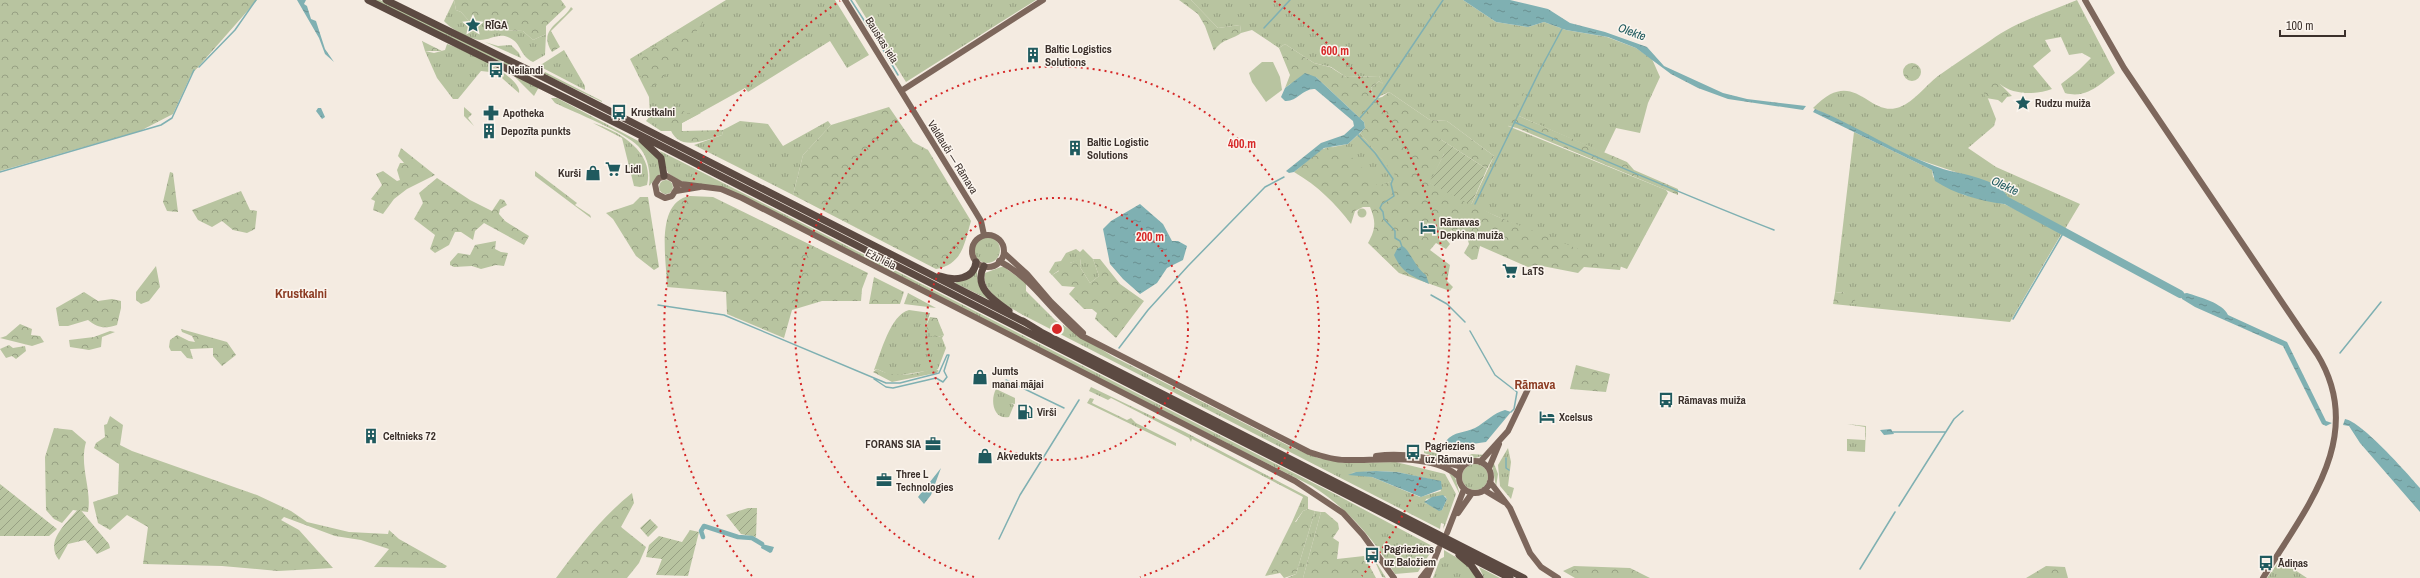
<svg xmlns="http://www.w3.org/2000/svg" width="2420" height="578" font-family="'Archivo Narrow',sans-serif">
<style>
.grass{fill:url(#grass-tufts);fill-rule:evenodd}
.forest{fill:url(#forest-crowns)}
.garden{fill:url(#garden-furrows)}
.pitch{fill:#b8c4a0}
.water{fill:url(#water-ripples)}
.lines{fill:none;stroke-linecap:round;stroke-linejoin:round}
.stream{stroke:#7fb0b2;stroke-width:1.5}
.canal{stroke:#7fb0b2;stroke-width:4.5}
.river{stroke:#7fb0b2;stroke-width:8}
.major{stroke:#7d675c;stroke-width:6}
.highway{stroke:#5c4a42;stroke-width:7}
.ring{fill:none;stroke:#d62828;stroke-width:2;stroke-dasharray:2 4}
.labels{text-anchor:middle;stroke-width:3;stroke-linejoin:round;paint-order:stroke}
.poi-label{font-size:11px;font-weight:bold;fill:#3b302b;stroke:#fbf5ee;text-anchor:start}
.street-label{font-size:11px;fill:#3b302b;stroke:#fbf5ee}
.water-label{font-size:12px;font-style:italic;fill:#1f5a5e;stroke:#fbf5ee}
.quarter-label{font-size:13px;font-weight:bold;fill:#8c3b22;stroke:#fbf5ee}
.centre{fill:#d62828;stroke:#fbf5ee;stroke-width:2}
.ring-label{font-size:12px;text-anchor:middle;font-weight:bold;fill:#d62828;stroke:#fbf5ee;stroke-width:3;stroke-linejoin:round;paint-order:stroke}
</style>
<defs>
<pattern id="grass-tufts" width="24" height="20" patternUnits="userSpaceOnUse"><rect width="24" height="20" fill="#b8c4a0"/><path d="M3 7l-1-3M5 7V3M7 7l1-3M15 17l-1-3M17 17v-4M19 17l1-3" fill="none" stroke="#97a083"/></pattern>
<pattern id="forest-crowns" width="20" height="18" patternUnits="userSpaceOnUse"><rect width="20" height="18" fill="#b8c4a0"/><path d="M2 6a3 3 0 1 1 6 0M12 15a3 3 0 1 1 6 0" fill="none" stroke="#97a083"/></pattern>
<pattern id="garden-furrows" width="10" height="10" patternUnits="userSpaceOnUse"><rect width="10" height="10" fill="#b8c4a0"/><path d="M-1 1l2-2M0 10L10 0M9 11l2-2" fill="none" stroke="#97a083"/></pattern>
<pattern id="water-ripples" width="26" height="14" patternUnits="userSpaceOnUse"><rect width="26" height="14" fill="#7fb0b2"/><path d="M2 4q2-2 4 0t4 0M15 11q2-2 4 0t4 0" fill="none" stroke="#699091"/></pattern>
</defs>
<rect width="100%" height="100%" fill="#f4ebe1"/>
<path class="grass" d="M 373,0 L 380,0 L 524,71 L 531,78 Z
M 454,0 L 456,10 L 461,12 L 469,21 L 481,20 L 500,30 L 523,31 L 533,40 L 546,34 L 545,55 L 533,62 C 519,55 522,44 510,38 C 499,32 491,40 480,40 C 469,39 451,29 444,21 Z
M 726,0 L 835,0 L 869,55 L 847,68 L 830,41 L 748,92 L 745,88 L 682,123 L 682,131 L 661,131 L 646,121 L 650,116 L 649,97 L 630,59 Z
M 855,0 L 1036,0 L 906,82 Z
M 1191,0 L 1463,0 L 1496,22 L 1528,27 L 1544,22 L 1566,30 L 1607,37 L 1636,48 L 1652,59 L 1660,77 L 1648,103 L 1640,133 L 1616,128 L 1604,153 L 1519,116 L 1508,126 L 1666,190 L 1668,193 L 1627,269 L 1541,236 L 1471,205 L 1494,156 L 1447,121 L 1430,120 L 1389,92 L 1374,99 L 1371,88 L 1379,81 L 1383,84 L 1379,76 L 1346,77 L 1331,67 L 1314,63 L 1285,44 L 1279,48 L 1252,30 L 1241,33 L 1240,25 L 1218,28 Z
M 2077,0 L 2115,73 C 2099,85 2086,99 2065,93 L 2061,84 L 2079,70 L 2091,58 L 2082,53 L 2069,55 L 2061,37 L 2045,40 L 2051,51 L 2033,66 L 2052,89 C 2036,95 2013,95 2000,84 L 1985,91 L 1996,119 L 1994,126 L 1968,148 L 1996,167 L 2080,204 L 2065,229 L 2008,198 L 2004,192 L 1994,185 L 1911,157 L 1813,108 C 1855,64 1868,119 1900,107 C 1914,102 1926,85 1938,76 C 1955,64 1973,52 1991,40 C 2016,22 2048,12 2077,0 Z
M 485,42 L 498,46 L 511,45 L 519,53 L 521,58 Z
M 447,44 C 461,48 523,77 519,93 L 503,79 L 490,72 L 481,71 L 458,99 L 453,99 L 437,78 L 425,51 L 434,53 L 445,50 Z
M 564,50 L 585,86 L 585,90 L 539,66 Z
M 545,72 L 602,101 L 602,102 L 544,74 Z
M 512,74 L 539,87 L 534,96 Z
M 551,98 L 557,98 L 644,144 L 659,159 L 660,174 L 649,186 C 651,173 648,156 638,146 C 626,133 574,112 555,103 Z
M 464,107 L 472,114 L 468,118 L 474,126 L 464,116 Z
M 740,121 L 768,124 L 783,146 L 828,121 L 831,125 L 803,155 L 793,195 L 694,145 L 722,135 L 723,130 Z
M 593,123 C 619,131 655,152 647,185 L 640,187 L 634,186 L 622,138 Z
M 1854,132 L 1932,170 L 1933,177 L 1964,195 L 2004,204 L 2063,231 L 2010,322 L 1833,304 L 1856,304 L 1843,292 L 1835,293 Z
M 1360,133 L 1396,175 L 1392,181 L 1378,187 L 1333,147 L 1348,144 Z
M 660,151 L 1333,493 L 1434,547 L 1418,572 L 1395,574 C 1374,539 1347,508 1312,486 L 726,189 L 680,181 L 668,173 Z
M 535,171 L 577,203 L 575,205 L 590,215 L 591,218 L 535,176 Z
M659 187a7 7 0 1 1 14 0a7 7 0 1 1-14 0Z
M974 250a13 13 0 1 1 26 0a13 13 0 1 1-26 0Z
M 1076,249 L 1080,252 L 1083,249 L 1093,259 L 1099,276 L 1090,283 L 1080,267 L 1081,259 L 1070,263 L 1052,275 L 1049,272 L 1055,262 L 1061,261 L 1066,253 Z
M 1001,267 L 1004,267 L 1026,283 L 1026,291 L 1055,320 L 1112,356 L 1291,447 L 1318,458 L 1345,463 L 1396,462 L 1445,474 L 1456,494 L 1445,525 L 1443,529 L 1444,524 L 1441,523 L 1440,529 L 1025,316 C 1011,308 980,292 985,273 ZM 1376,471 L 1397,472 L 1434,480 L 1438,482 L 1441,491 L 1420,497 L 1372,477 L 1351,473 ZM 1445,496 L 1447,499 L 1442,510 L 1425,503 L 1426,499 Z
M 977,271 L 978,282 L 996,303 L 955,283 Z
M 909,310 L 930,313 L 926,326 L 938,337 L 944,335 L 942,338 L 946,348 L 938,369 L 901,375 L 890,375 L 877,369 L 874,370 C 881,353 890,315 909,310 Z
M 1091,387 L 1185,432 L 1308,497 L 1308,509 L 1303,511 L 1295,522 L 1292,522 L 1303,497 L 1192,439 L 1191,442 L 1189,438 L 1111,398 L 1108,400 L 1089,391 Z
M 996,389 L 1015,398 L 1015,404 L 1011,403 L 1014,405 L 1009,417 C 993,420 990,400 996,389 Z
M 1090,398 L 1094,399 L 1092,403 L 1127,420 L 1131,418 L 1136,423 L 1176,443 L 1176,446 L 1087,403 Z
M 1847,424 L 1866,426 L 1865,452 L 1847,451 L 1847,439 L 1865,440 L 1865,427 Z
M 1508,448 L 1511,462 L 1508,486 L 1514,488 L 1511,499 L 1500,486 L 1498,465 Z
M 1424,450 L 1439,454 L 1451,462 L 1424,453 Z
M 1472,454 L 1485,455 L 1459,463 L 1453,462 Z
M 1493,461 L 1498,474 L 1496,487 L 1492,464 Z
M1462 477a13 13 0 1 1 26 0a13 13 0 1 1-26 0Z
M 1449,473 L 1455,477 L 1460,495 Z
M 1315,511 L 1321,512 L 1303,578 L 1287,578 L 1296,574 Z
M 1444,550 L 1464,562 L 1477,578 L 1433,578 L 1440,559 L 1444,557 Z
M 1373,557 L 1386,578 L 1382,577 Z
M 2280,560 L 2307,578 L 2267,578 Z
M 1479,567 L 1500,578 L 1484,578 Z"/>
<path class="forest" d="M 0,0 L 257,0 L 191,75 L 173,114 L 140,131 L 0,171 Z
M 454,0 L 561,0 L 566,7 L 546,26 L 546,34 L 533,40 L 523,31 L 500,30 L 481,20 L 469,21 L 461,12 L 456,10 Z
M 1179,0 L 1191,0 L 1218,28 L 1240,25 L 1241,33 C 1230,41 1223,38 1214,51 L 1205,26 L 1198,14 Z
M 571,7 L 573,9 L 551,31 L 560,47 L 552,52 C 537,29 562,23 571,7 Z
M 700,18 L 703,22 L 660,82 L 652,87 L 646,86 L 636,68 L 636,58 Z
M 422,41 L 442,51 L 425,51 Z
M 1285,44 L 1314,63 L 1330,67 L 1346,77 L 1379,76 L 1384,85 L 1379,81 L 1371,88 L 1374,99 L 1382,97 L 1389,92 L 1430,120 L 1447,121 L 1494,156 L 1487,169 L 1440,139 L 1444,154 L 1430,183 L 1496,216 L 1621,266 L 1620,270 L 1584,267 L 1578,273 L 1537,265 L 1528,267 L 1480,246 L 1477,259 L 1472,260 L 1464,253 L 1469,244 L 1467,237 L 1451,230 L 1446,239 L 1450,244 L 1446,249 L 1436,243 L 1430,250 L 1450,265 L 1447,281 L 1453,287 L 1450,291 L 1399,273 L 1368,243 C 1376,229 1376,221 1370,207 L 1363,207 L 1355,211 L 1351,224 C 1335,203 1318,186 1294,172 C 1303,165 1313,154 1323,149 C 1343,138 1366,174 1378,186 L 1392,181 L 1395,175 L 1360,133 L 1365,128 L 1364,122 L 1316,77 L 1290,84 L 1285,88 L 1290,75 L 1279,48 Z
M1903 72a9 9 0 1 1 18 0a9 9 0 1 1-18 0Z
M 1994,81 L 2000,84 L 2012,96 L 2007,97 L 2002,103 L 1998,100 L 1986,98 L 1981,86 Z
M 1523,93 L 1530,99 L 1519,116 L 1627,162 L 1634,170 L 1678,189 L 1678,195 L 1517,128 L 1508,126 Z
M 889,107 L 913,142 L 928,150 L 971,221 C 964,244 963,264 936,269 L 793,195 L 803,155 L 831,125 Z
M 681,110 L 689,114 L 701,113 L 682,123 L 682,131 L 723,130 L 722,135 C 704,141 676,153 669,125 L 662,123 L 661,115 L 665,111 Z
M 401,148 L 435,175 L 407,189 L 394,199 L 383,214 L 373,210 L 375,201 L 371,199 L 382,185 L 376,174 L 383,171 L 397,181 L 400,180 L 397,170 L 400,163 L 404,163 L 398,156 Z
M 170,172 L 173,173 L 178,212 L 167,211 L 163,202 Z
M 437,178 L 470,200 L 492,211 L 500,199 L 504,200 L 507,205 L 500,209 L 499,214 L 505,221 L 529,236 L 524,245 L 484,223 L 475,231 L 473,240 L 461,232 L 455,232 L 449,245 L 435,253 L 430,249 L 435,235 L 414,219 L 423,203 L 419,193 Z
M 241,191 L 250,210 L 257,211 L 255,229 L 247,233 L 233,230 L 222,221 L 212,227 L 198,220 L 192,210 Z
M 690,196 L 713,197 L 868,273 L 862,289 L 861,301 L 822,301 L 792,310 L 784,338 L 727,314 L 726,292 L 667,287 C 667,262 654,202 690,196 Z
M 640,197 L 648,197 L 659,267 L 654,270 L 636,256 L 613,219 L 606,213 L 633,204 Z
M1357.5 213a4.5 4.5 0 1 1 9 0a4.5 4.5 0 1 1-9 0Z
M 496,241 L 495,249 L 501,252 L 508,253 L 504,266 L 496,265 L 481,269 L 472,266 L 454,267 L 450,265 L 450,262 L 458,253 L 470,255 L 475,245 Z
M 1081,258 L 1080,267 L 1090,283 L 1099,276 L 1093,259 L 1100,259 L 1120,284 L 1144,301 L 1116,338 L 1095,319 L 1097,313 L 1092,309 L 1084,309 L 1069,294 L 1075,287 L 1062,286 L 1052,275 L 1059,271 L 1057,265 L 1064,261 L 1070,263 Z
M 156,266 L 160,287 L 149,301 L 141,304 L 136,300 L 136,292 Z
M 874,277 L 904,292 L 900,304 L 869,304 Z
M 84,292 L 98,301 L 112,299 L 121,301 L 121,308 L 117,325 C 104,329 98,328 88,320 L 68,326 L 59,326 L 56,308 Z
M 1843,292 L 1855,300 L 1856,304 L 1833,304 L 1835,293 Z
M 908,293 L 936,308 L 904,304 Z
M 930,317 L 937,318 L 944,335 L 938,337 L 931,336 L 926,326 Z
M 20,324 L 32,329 L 31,335 L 40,336 L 44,342 L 32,346 L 0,338 L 6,336 Z
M 181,329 L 227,342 L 236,355 L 222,366 L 213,356 L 213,348 L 190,349 L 193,359 L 187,358 L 181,351 L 171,351 L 169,347 L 170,340 L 177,335 L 189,341 L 195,342 L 192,336 L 182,332 Z
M 110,331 L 115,332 L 102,337 L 101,347 L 89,350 L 70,347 L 69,340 L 94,337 Z
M 9,345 L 13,348 L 25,346 L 26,351 L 16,359 L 12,356 L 6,358 L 0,349 Z
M 1576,365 L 1610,374 L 1606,392 L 1570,389 Z
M 935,368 L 939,371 L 936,373 L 892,382 L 873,372 L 877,369 C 896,379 915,374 935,368 Z
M 110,416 L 123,425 L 120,445 L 132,451 L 257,495 L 291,511 L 307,522 L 349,532 L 388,534 L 389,530 L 399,539 L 447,566 L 445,568 L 374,567 L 389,549 L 361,540 L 335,536 L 284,517 L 281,520 L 299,530 L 333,568 L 278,571 L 222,566 L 143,564 L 148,527 L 127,515 L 110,530 L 98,523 L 93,502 L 118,494 L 119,464 L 94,448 L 96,443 L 105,437 L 104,425 L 107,424 Z
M 54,428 L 72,430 L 86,442 C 79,466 92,489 88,512 L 73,510 L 62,523 L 54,519 L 46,510 L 45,457 Z
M 632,493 L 634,503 L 621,527 L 646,547 L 639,563 L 627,578 L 556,578 C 579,547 602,517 632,493 Z
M 1308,509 L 1315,511 L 1296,574 L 1284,578 L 1280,573 L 1265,576 L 1292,522 L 1296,522 L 1303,511 Z
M 1321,512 L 1325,512 L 1338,523 L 1339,529 L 1333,538 L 1339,542 L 1337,559 L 1364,556 L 1376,578 L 1303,578 Z
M 1574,566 L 1630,568 L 1650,578 L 1575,578 L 1563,571 Z
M 2046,566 L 2065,567 L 2068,578 L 2026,578 Z"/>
<path class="garden" d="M 1440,139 L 1487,169 L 1471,205 L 1429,183 L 1444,154 L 1435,149 Z
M 0,484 L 57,529 L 49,536 L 0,536 Z
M 79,508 L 109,544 L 110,548 L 97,554 L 85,540 L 68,544 L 59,560 C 44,541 67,523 79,508 Z
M 748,508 L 757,508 L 756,537 L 741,534 L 726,515 Z
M 650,519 L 658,527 L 648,537 L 640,528 Z
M 690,530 L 699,532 L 688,576 L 656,575 L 662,559 L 646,557 L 649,545 L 659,536 L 682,542 Z"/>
<path class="pitch" d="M 1262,62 L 1273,62 L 1280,77 L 1282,90 L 1266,102 L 1252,82 L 1249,73 Z"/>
<path class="water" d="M 297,0 L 306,0 L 304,4 L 307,6 L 311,19 L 316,21 L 325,49 L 334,62 L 325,54 L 319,38 Z
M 1463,0 L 1510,0 L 1548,9 L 1570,23 L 1605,32 L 1647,47 L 1664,66 L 1723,93 L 1747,99 L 1806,106 L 1803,110 L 1728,99 L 1698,88 L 1671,74 L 1636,48 L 1608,37 L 1566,30 L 1544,22 L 1528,27 L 1496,22 Z
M 1305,73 L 1316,77 L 1364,122 L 1365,128 L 1348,144 L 1324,148 L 1294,172 L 1289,173 L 1286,171 L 1321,143 L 1344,135 L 1354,126 L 1353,121 L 1315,89 C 1303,88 1297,102 1285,101 L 1281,97 L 1285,88 Z
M 318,108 L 321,108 L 325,117 L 322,119 L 316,111 Z
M 1815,109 C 1858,126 1898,154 1943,169 C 1960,174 2001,179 2008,198 L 2004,204 C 1980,201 1955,194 1935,181 L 1932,170 L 1813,112 Z
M 1140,204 L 1163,224 L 1172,241 L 1178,241 L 1187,246 L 1183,260 L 1167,268 L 1157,283 L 1140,294 L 1123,279 L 1110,264 L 1103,229 L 1111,221 Z
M 1402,246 C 1409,248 1415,268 1426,275 L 1429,284 C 1412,276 1402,273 1394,255 L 1397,249 Z
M 2187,293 C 2199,297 2223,303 2228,315 L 2287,342 L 2326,421 L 2332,423 L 2326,426 L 2322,424 L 2283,346 L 2195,307 L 2182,299 L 2180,294 Z
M 1505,410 L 1511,412 L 1486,442 L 1465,445 L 1453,451 L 1446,449 L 1446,441 C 1454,431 1465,433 1475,428 C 1486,422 1493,413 1505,410 Z
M 2345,419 C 2362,422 2407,473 2420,488 L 2420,512 L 2360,443 L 2349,426 L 2343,425 Z
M 1891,429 L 1894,434 L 1884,435 L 1880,430 Z
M 941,468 L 931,495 L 924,504 L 918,497 Z
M 1376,471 L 1397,472 L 1441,481 L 1442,489 L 1421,497 L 1372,477 L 1348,475 L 1356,472 Z
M 1443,495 L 1447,499 L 1442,510 L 1439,511 L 1424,502 L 1432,497 Z
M 762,544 L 774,547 L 772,552 L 770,553 L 761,548 Z"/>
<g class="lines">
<path class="stream" d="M 851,0 L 867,25
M 1264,28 L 1290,0
M 872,31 L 898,75
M 199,67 L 235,30 L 256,0
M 1360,118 L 1378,97 L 1443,0
M 1514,122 C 1600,158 1686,196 1774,230
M 1358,135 L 1375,153 L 1393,179 L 1391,184 L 1394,196 L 1382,204 L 1380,208 L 1383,212 L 1384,219 L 1395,231 L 1395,238 L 1400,241 L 1402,247
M 0,172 L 161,125 L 172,118 L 194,70
M 1475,204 L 1540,70 L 1563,27
M 1431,295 L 1447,304 L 1465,322
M 658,305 L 724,315 L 886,383 L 900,383 L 939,373 L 947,355 L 949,355 L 944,371 L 947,377 L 943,382 L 936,378 L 893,388 L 886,387 L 874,379
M 2013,319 L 2065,230
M 1470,331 L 1495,375 L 1517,392 L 1514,409 L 1511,412
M 1119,348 L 1148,310 L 1188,266 L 1265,187 L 1284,177
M 2340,353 L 2381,302
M 1006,380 L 1064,408
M 1893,432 L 1945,432
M 1506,458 L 1506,468 L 1509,470
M 1899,506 L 1954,419 L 1963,411
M 999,539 L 1020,495 L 1079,400
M 1860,569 L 1895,512"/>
<path class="canal" d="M 703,537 L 701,531 L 704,526 L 738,537 L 752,538 L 762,544"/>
<path class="river" d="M 1998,196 L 2180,294"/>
<path class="major" d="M 845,0 L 975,211 L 981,221 L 984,235
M 2085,0 L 2124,68 L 2317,354 C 2368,436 2305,509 2263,578
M 901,91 L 1043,0
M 675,182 L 677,188 L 672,196 L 665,198 L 657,194 L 655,184 L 659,178 L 667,176 L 681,184 L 721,189 L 742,198 L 1295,481 L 1343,513 L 1363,535 L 1394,578
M 676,191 L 700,187
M972 251a16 16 0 1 1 32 0a16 16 0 1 1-32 0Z
M 1004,253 L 1027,274 L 1051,302 L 1083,333
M 999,261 C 1033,278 1052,314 1082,336 L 1309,452 C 1321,456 1333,460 1345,460 C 1378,461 1434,452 1459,477
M 1376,456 C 1407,452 1433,459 1462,467
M1459 477a16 16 0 1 1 32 0a16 16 0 1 1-32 0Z
M 1480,462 L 1508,431 L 1528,389
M 1489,468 L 1499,444
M 1490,482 L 1510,508 L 1530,553 L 1541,567 L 1558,578
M 1484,490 L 1504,502
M 1458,513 L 1472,493
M 1447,533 L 1464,489
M 1421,578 L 1428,569
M 1427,578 L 1439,548"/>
<path class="highway" d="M 368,0 L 626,128 L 1510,578
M 386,0 L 541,76 L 1026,323
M 642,140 L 661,158 L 664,176
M 984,266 C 973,287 993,300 1009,311
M 940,276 C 954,281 974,280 976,262
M 1023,321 L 1041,332 L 1524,578
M 1459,555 L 1471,565 L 1480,578"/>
</g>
<g class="ring">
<circle cx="1057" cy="329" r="131"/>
<path d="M974 577A262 262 0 1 1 1140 577"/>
<path d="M752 576A393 393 0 0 1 840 1M1274 1A393 393 0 0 1 1362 576"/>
</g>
<defs>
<symbol id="sight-bare" viewBox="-9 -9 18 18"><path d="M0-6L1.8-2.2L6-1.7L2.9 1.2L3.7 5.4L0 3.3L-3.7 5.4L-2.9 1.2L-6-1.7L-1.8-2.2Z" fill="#1f5a5e" stroke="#fbf5ee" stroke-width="2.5" paint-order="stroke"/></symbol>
<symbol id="building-bare" viewBox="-9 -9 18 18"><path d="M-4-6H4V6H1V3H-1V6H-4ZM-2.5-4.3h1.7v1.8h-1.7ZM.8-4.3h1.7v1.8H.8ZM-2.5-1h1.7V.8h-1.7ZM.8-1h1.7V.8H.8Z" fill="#1f5a5e" stroke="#fbf5ee" stroke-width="2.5" paint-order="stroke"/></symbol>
<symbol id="bus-bare" viewBox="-9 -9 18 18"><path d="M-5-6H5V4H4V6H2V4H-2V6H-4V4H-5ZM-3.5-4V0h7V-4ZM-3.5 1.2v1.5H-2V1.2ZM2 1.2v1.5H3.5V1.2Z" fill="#1f5a5e" stroke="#fbf5ee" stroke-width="2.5" paint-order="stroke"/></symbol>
<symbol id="pharmacy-bare" viewBox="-9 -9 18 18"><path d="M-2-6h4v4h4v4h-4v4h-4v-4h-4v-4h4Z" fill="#1f5a5e" stroke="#fbf5ee" stroke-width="2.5" paint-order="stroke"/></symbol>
<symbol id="supermarket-bare" viewBox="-9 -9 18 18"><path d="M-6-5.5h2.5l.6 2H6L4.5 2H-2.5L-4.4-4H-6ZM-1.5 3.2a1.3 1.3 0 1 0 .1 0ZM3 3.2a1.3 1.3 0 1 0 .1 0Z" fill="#1f5a5e" stroke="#fbf5ee" stroke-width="2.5" paint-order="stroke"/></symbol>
<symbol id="shop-bare" viewBox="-9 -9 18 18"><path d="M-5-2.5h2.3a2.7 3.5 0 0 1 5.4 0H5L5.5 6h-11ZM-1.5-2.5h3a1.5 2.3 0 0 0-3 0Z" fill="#1f5a5e" stroke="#fbf5ee" stroke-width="2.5" paint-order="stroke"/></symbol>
<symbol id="hotel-bare" viewBox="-9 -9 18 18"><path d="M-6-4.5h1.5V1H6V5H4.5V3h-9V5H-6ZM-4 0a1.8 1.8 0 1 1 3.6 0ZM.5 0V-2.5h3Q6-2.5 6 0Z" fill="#1f5a5e" stroke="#fbf5ee" stroke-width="2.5" paint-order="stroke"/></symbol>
<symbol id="fuel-bare" viewBox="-9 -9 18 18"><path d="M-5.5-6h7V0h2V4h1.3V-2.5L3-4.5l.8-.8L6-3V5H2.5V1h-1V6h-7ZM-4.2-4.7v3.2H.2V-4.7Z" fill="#1f5a5e" stroke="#fbf5ee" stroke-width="2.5" paint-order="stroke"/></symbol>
<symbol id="office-bare" viewBox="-9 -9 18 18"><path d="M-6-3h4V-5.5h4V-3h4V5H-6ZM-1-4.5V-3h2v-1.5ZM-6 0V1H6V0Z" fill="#1f5a5e" stroke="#fbf5ee" stroke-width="2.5" paint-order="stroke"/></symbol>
</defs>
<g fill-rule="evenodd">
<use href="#sight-bare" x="462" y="14" width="22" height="22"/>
<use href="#building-bare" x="1022" y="44" width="22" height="22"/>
<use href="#bus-bare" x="485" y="59" width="22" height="22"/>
<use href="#sight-bare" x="2012" y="92" width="22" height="22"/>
<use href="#bus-bare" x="608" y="101" width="22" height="22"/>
<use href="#pharmacy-bare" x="480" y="102" width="22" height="22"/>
<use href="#building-bare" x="478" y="120" width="22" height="22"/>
<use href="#building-bare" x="1064" y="137" width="22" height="22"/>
<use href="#supermarket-bare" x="602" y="158" width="22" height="22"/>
<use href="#shop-bare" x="582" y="162" width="22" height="22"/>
<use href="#hotel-bare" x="1417" y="217" width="22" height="22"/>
<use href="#supermarket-bare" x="1499" y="260" width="22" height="22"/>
<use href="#shop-bare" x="969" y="366" width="22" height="22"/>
<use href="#bus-bare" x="1655" y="389" width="22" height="22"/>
<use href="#fuel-bare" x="1014" y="401" width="22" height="22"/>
<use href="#hotel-bare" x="1536" y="406" width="22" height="22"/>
<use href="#building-bare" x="360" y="425" width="22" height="22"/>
<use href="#office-bare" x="922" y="433" width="22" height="22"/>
<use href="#bus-bare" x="1402" y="441" width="22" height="22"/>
<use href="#shop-bare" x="974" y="445" width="22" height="22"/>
<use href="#office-bare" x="873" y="469" width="22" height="22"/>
<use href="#bus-bare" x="1361" y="544" width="22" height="22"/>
<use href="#bus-bare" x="2255" y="552" width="22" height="22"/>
</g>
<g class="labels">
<g class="poi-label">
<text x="485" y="29">RĪGA</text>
<text x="1045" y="53">Baltic Logistics<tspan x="1045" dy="13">Solutions</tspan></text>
<text x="508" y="74">Neilandi</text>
<text x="2035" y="107">Rudzu muiža</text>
<text x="631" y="116">Krustkalni</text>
<text x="503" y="117">Apotheka</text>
<text x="501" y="135">Depozīta punkts</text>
<text x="1087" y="146">Baltic Logistic<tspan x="1087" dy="13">Solutions</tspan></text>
<text x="625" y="173">Lidl</text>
<text x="581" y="177" text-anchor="end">Kurši</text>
<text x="1440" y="226">Rāmavas<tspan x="1440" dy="13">Depkina muiža</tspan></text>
<text x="1522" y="275">LaTS</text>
<text x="992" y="375">Jumts<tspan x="992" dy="13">manai mājai</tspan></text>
<text x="1678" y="404">Rāmavas muiža</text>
<text x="1037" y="416">Virši</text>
<text x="1559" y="421">Xcelsus</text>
<text x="383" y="440">Celtnieks 72</text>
<text x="921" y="448" text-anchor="end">FORANS SIA</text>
<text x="1425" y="450">Pagrieziens<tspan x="1425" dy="13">uz Rāmavu</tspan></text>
<text x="997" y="460">Akvedukts</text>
<text x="896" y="478">Three L<tspan x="896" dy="13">Technologies</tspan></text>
<text x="1384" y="553">Pagrieziens<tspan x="1384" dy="13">uz Baložiem</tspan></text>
<text x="2278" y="567">Ādiņas</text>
</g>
<g class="street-label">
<text transform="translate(882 40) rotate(58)" y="4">Bauskas iela</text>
<text transform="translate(953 157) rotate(58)" y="4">Valdlauči — Rāmava</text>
<text transform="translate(881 259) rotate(27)" y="4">Ežu iela</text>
</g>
<g class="water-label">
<text transform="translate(1632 32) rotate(21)" y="4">Olekte</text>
<text transform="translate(2005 186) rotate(25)" y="4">Olekte</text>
</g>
<g class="quarter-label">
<text x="301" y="298">Krustkalni</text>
<text x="1535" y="389">Rāmava</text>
</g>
</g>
<circle cx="1057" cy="329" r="6" class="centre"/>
<g class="ring-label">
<text x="1335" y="55">600 m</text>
<text x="1242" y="148">400 m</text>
<text x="1150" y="241">200 m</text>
</g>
<path d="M2280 30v6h65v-6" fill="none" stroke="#3b302b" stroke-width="2"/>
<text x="2286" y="30" font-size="12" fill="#3b302b" stroke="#fbf5ee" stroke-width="3" paint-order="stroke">100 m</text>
</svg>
